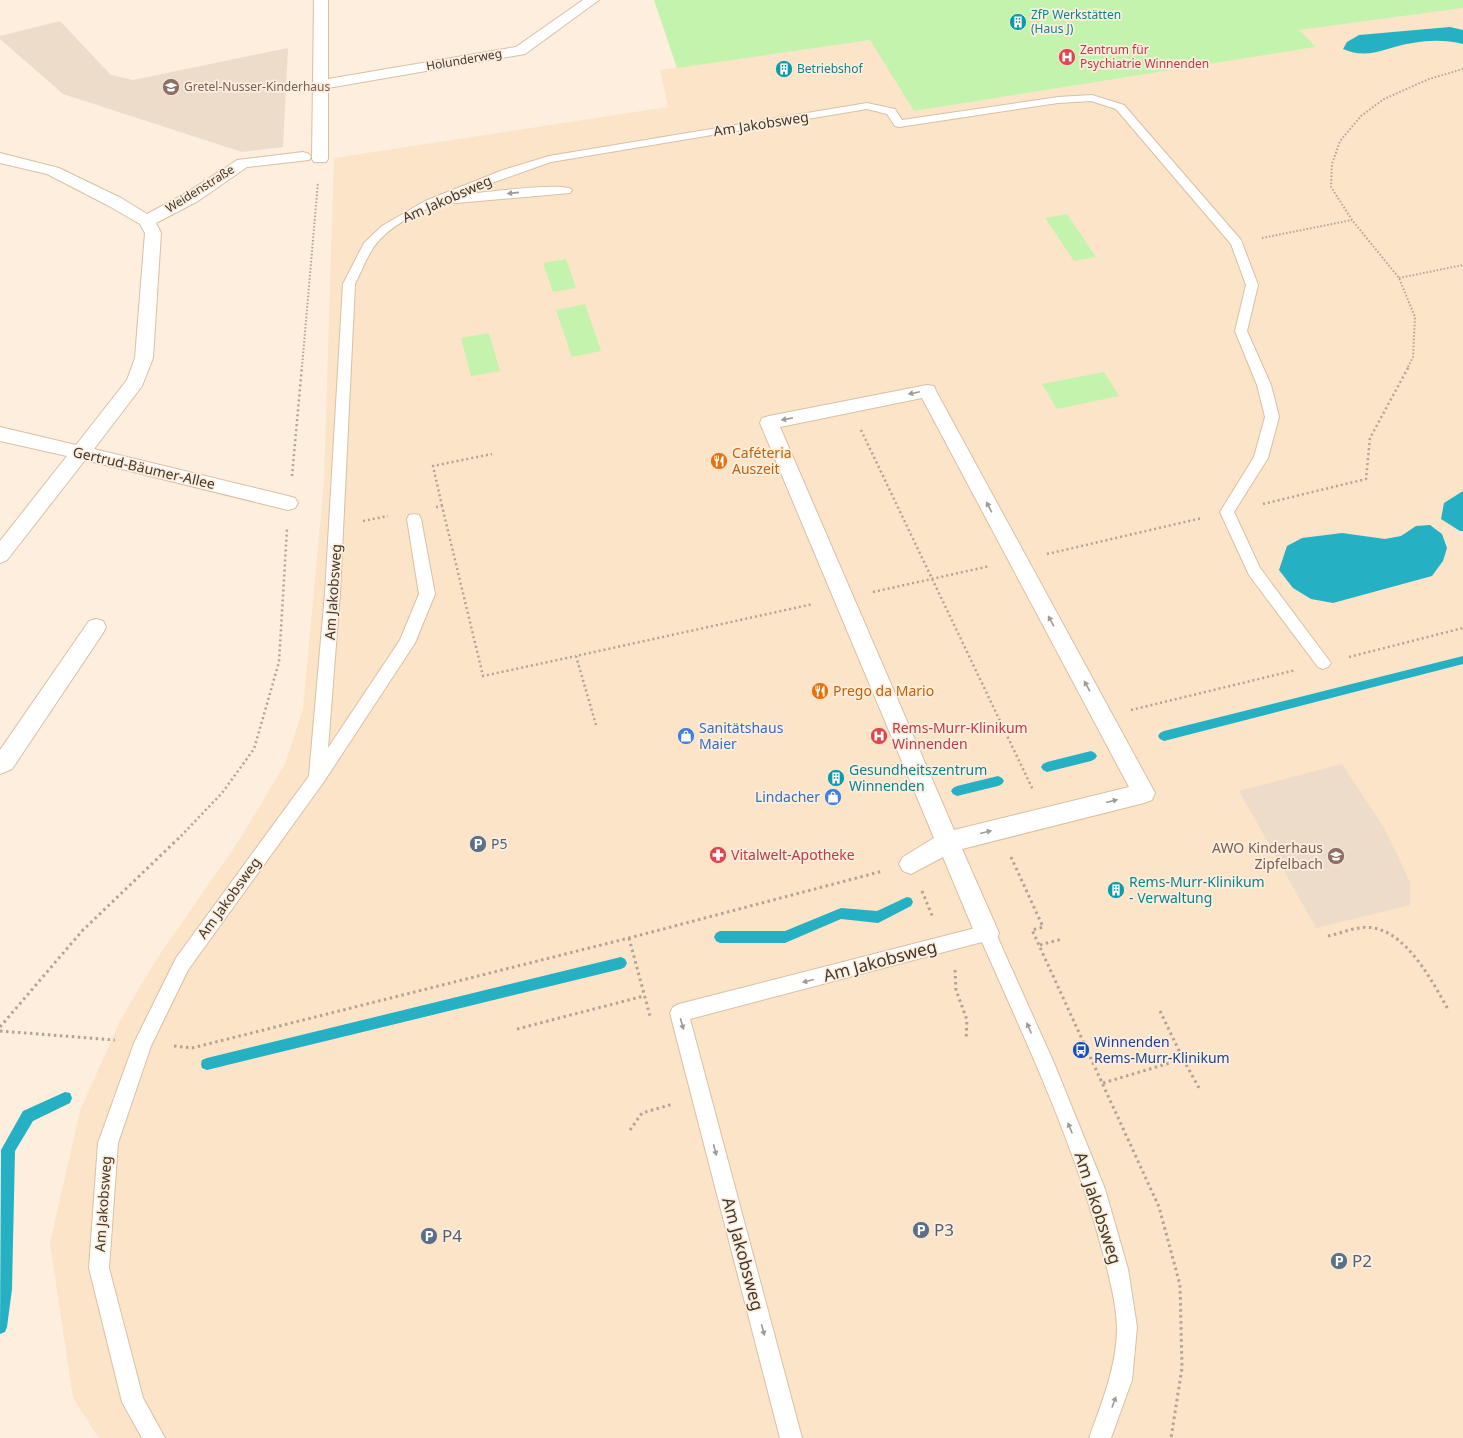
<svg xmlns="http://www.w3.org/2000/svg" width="1463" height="1438" font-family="'Noto Sans',sans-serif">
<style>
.built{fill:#fce4c9}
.education{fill:#eedccb}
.green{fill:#c4f3ad}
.water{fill:#25b0c3}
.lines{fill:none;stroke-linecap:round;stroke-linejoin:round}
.stream{fill:#25b0c3;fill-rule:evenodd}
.service-casing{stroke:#d8c0a5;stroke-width:2}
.minor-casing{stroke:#d8c0a5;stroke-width:2}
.path-far2{stroke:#b1a495;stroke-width:2;stroke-dasharray:1.5 2;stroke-linecap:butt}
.path-far1{stroke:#b1a495;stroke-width:2.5;stroke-dasharray:2 3;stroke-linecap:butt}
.path{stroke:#b1a495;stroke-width:3;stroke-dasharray:2.5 3.5;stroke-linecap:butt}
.service{fill:#fff;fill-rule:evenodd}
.minor{fill:#fff;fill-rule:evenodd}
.oneway{fill:#a09b96}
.labels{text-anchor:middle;stroke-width:3.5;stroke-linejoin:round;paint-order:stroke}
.far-culture-label{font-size:12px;fill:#0d838f;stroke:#fdeedd;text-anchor:start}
.far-health-label{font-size:12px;fill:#be3a42;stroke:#fdeedd;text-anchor:start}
.far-street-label{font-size:12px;fill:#41372c;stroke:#fdeedd}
.far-education-label{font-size:12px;fill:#785e54;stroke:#fdeedd;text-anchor:start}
.street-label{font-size:14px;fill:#41372c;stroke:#fdeedd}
.food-label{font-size:14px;fill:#c56008;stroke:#fdeedd;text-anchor:start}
.shop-label{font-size:14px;fill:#366cbe;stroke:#fdeedd;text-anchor:start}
.health-label{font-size:14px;fill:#be3a42;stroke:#fdeedd;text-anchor:start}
.culture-label{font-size:14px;fill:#0d838f;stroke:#fdeedd;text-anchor:start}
.service-label{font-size:14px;fill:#4e5e75;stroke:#fdeedd;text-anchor:start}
.education-label{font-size:14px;fill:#785e54;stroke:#fdeedd;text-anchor:end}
.transit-label{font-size:14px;fill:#164399;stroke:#fdeedd;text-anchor:start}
.near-street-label{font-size:17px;fill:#41372c;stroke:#fdeedd}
.near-service-label{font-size:17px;fill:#4e5e75;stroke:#fdeedd;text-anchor:start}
</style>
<rect width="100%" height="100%" fill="#fdeedd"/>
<path class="built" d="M 1463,8 L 1463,1438 L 99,1438 L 73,1398 L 50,1243 L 80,1111 L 120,1021 L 154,963 L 240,839 L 285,764 L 303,709 L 324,481 L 334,158 L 668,107 L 660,70 L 871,40 L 914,111 L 1316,47 L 1298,30 Z"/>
<path class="education" d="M 60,21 L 111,75 L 133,80 L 288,48 L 283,147 L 242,152 L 63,94 L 0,39 L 0,36 Z
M 1342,764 L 1385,829 L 1410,882 L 1410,905 L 1316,928 L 1239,791 Z"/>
<path class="green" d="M 654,0 L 1463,0 L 1463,8 L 1299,30 L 1316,47 L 914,111 L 870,40 L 677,68 Z
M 1067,214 L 1096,257 L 1074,261 L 1045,218 Z
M 566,259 L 576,288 L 553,292 L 543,263 Z
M 585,304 L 601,351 L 572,357 L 556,310 Z
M 489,333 L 500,371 L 471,376 L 461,338 Z
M 1104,372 L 1119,396 L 1057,409 L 1042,384 Z"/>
<path class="water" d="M 1450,27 L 1463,30 L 1463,44 C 1446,40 1430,40 1413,43 C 1388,46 1369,61 1343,49 L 1347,42 L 1359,35 Z
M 1463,491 L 1463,531 L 1460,531 L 1441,519 L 1444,503 Z
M 1430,525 L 1442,534 L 1447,548 L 1443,561 L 1432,576 L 1333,603 L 1311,599 L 1293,588 L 1279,570 L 1287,546 L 1302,538 L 1342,533 L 1385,539 L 1401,536 L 1416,526 Z"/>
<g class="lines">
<path class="stream" d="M 1463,656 L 1463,664 L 1164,741 L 1160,739 L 1158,736 L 1160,733 L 1164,731 Z
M 1091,751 L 1095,753 L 1097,756 L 1095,759 L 1091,761 L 1047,772 L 1043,770 L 1041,767 L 1043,764 L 1047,762 Z
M 998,776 L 1002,778 L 1004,781 L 1002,784 L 998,786 L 957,796 L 953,794 L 951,791 L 953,788 L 957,786 Z
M 907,897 L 911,898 L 913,902 L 911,906 L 882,921 L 878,923 L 841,919 L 785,943 L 720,943 L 716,941 L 714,937 L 716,933 L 720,931 L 785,931 L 841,908 L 877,911 Z
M 621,957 L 625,959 L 627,963 L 625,967 L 621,969 L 207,1070 L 202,1068 L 201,1064 L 202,1060 L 207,1058 Z
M 65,1092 L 70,1093 L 72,1098 L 70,1103 L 33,1121 L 15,1151 L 12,1289 L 7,1327 L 5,1332 L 0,1334 L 1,1150 L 23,1111 Z"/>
<defs>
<path id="service" d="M 1092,95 L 1124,105 L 1241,240 L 1258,285 L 1247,331 L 1271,385 L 1279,417 L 1268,458 L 1234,512 L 1260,568 L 1328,659 L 1331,663 L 1328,667 L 1323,669 L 1318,667 L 1249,575 L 1220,512 L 1254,457 L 1265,417 L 1257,385 L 1235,331 L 1246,285 L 1231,244 L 1116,109 L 1091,101 L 1058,103 L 899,127 L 895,126 L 887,114 L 867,109 L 551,162 L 458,195 C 474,194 566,181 572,190 L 570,193 L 456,203 L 452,202 L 450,199 C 424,210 390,223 373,248 C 366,259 361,272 355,284 L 340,593 L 328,748 L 400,640 L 419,594 L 407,519 L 409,515 L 414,514 L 419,515 L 421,519 L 435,594 L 415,643 L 323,783 L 188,970 L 151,1046 L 118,1143 L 109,1268 L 143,1398 L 165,1438 L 142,1438 L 122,1402 L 89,1268 L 98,1143 L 134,1043 L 176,958 L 309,776 L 325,593 L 343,284 L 364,243 L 382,226 L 425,201 L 503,170 L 549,156 L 867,103 L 895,109 L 902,120 L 1058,97 Z
M 987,925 L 993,927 L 1054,1063 L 1105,1189 L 1128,1269 L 1137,1327 L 1132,1380 L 1111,1438 L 1089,1438 C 1102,1402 1117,1366 1117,1327 C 1116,1298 1105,1260 1097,1232 C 1069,1132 1024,1037 982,942 L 690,1019 L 802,1438 L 780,1438 L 670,1013 L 673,1007 L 679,1004 Z"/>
<path id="minor" d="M 314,0 L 328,0 L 328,79 L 516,47 L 583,0 L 599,0 L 525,54 L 328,88 L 328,159 L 326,162 L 314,162 L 312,159 Z
M 303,152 L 309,154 L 311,157 L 309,160 L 247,167 L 198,201 L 156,223 L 161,233 L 153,358 L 142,386 L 94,449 L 288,496 L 295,498 L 298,503 L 295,508 L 288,510 L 85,460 L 7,560 L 0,563 L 0,541 L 67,456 L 0,441 L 0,427 L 76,445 L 127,380 L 135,358 L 145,233 L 140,224 L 109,206 L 47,174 L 0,163 L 0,153 L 59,168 L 121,198 L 147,214 L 186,193 L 237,160 Z
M 927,385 L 934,386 L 936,391 L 1155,793 L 1152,800 L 1144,803 L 962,849 L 999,933 L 996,941 L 987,944 L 978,941 L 943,857 L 911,874 L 903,871 L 899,864 L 903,857 L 934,838 L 760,423 L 762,418 L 769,416 ZM 922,398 L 1129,787 L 954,830 L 780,427 Z
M 96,619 L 103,621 L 106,627 L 103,633 L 12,769 L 0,774 L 0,750 L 89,621 Z"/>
</defs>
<use href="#service" class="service-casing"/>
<use href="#minor" class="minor-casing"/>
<path class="path-far2" d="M 1262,238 L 1352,220
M 1399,278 L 1463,265
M 302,367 L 318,182
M 1408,367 L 1413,357 L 1415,317 L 1399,278 L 1352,220 L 1331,187 L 1332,164 L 1340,141 L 1361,116 L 1384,99 L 1429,79 L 1463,69"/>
<path class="path-far1" d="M 861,430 L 1033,790
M 292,476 L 302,366
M 1263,504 L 1366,479 L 1370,438 L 1409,366
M 442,506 L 433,466 L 492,454
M 436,507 L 442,506 L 483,676 L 576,656
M 363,521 L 388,516
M 1047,554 L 1202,518
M 873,592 L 990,566
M 1349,657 L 1463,628
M 1131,710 L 1296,670
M 596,725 L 576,656 L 813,604
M 181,836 L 222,793 L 254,749 L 279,662 L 287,529"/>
<path class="path" d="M 1011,857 L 1043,927 L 1032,930 L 1159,1207 L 1180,1285 L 1182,1368 L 1171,1438
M 922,891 L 933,918
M 1328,936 C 1343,933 1358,925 1374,928 C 1409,935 1433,983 1449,1011
M 629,938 L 650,1016
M 1040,945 L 1062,939
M 955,970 L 956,990 L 967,1020 L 966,1040
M 1160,1011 L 1183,1059
M 0,1027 L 82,931 L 182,835
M 517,1029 L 644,996
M 0,1031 L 115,1040
M 174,1046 L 192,1048 L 629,938 L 883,871
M 1103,1083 L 1183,1059 L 1199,1088
M 630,1130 L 642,1113 L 673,1104"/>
<use href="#service" class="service"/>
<use href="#minor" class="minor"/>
</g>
<defs><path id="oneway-solid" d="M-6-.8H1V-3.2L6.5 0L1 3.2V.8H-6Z"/></defs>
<g class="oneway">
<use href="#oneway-solid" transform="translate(513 193) rotate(174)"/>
<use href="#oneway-solid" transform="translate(914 393) rotate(168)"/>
<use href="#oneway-solid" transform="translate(787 419) rotate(169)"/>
<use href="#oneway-solid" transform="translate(989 507) rotate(-118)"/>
<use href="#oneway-solid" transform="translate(1051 621) rotate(-119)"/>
<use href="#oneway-solid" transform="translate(1087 686) rotate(-119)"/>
<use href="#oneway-solid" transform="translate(1112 801) rotate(-14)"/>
<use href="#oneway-solid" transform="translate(986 832) rotate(-14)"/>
<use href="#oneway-solid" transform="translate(808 981) rotate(166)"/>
<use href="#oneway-solid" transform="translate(682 1024) rotate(75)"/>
<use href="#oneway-solid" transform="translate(1029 1028) rotate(-114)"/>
<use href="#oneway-solid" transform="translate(1070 1128) rotate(-112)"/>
<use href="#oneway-solid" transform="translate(715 1150) rotate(75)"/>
<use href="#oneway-solid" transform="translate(763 1330) rotate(75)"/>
<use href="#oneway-solid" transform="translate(1114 1402) rotate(-70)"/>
</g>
<defs>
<symbol id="building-disc" viewBox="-11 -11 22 22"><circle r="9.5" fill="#0f9aa8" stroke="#fdeedd"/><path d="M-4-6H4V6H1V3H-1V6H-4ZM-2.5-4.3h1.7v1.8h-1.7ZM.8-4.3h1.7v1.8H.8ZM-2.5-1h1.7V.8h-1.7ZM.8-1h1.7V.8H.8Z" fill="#fff"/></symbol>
<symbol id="hospital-disc" viewBox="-11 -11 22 22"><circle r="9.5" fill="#e0444e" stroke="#fdeedd"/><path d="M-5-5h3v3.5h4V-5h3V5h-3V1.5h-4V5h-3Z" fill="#fff"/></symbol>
<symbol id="school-disc" viewBox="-11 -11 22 22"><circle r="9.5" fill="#8d6e63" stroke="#fdeedd"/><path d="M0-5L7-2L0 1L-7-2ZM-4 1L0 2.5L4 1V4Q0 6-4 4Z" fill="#fff"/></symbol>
<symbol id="restaurant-disc" viewBox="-11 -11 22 22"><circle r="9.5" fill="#e8710a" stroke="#fdeedd"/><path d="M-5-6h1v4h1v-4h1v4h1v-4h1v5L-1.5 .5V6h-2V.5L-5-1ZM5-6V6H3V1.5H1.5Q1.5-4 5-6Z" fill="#fff"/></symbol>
<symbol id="shop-disc" viewBox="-11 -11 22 22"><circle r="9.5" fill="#3f7fe0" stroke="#fdeedd"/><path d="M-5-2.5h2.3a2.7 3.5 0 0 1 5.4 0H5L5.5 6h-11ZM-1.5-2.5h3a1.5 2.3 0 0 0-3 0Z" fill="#fff"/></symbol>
<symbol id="parking-disc" viewBox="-11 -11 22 22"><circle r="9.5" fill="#5c6f8a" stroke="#fdeedd"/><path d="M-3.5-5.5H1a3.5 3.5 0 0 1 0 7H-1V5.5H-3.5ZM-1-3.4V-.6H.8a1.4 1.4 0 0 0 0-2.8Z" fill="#fff"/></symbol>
<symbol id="pharmacy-disc" viewBox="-11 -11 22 22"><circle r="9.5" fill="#e0444e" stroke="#fdeedd"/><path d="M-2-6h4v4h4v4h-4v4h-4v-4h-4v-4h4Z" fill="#fff"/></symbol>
<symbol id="bus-disc" viewBox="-11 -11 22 22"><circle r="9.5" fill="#1a4fb4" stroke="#fdeedd"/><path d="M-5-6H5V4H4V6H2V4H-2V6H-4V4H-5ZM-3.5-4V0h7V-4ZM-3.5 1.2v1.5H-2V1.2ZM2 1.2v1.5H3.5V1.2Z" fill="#fff"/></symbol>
</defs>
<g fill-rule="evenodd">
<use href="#building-disc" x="1008" y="12" width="20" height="20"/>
<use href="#hospital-disc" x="1057" y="47" width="20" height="20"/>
<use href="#building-disc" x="774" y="59" width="20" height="20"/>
<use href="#school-disc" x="161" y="77" width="20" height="20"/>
<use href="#restaurant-disc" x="709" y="451" width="20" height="20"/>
<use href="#restaurant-disc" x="810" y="681" width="20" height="20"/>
<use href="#shop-disc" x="676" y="726" width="20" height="20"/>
<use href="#hospital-disc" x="869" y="726" width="20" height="20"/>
<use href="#building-disc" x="826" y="768" width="20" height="20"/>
<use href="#shop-disc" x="823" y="787" width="20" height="20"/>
<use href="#parking-disc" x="468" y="834" width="20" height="20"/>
<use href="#pharmacy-disc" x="708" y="845" width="20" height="20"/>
<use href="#school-disc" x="1326" y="846" width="20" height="20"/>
<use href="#building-disc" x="1106" y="880" width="20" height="20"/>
<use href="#bus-disc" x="1071" y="1040" width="20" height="20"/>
<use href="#parking-disc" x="911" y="1220" width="20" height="20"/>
<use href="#parking-disc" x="419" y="1226" width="20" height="20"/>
<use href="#parking-disc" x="1329" y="1251" width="20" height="20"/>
</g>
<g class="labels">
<g class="far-culture-label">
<text x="1031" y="19">ZfP Werkstätten<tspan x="1031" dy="14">(Haus J)</tspan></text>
<text x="797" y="73">Betriebshof</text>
</g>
<g class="far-health-label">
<text x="1080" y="54">Zentrum für<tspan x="1080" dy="14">Psychiatrie Winnenden</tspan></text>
</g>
<g class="far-street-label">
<text transform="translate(464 60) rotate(-10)" y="4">Holunderweg</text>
<text transform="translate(200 189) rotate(-32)" y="4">Weidenstraße</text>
</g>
<g class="far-education-label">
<text x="184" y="91">Gretel-Nusser-Kinderhaus</text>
</g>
<g class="street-label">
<text transform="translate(761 124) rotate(-9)" y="5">Am Jakobsweg</text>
<text transform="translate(447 199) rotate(-24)" y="5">Am Jakobsweg</text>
<text transform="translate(144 468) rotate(13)" y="5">Gertrud-Bäumer-Allee</text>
<text transform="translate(333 592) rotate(-86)" y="5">Am Jakobsweg</text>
<text transform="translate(229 898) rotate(-54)" y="5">Am Jakobsweg</text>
<text transform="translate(103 1204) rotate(-86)" y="5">Am Jakobsweg</text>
</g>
<g class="food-label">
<text x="732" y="458">Caféteria<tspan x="732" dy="16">Auszeit</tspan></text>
<text x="833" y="696">Prego da Mario</text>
</g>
<g class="shop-label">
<text x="699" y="733">Sanitätshaus<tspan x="699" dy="16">Maier</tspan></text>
<text x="820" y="802" text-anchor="end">Lindacher</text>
</g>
<g class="health-label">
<text x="892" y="733">Rems-Murr-Klinikum<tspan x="892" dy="16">Winnenden</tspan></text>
<text x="731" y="860">Vitalwelt-Apotheke</text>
</g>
<g class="culture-label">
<text x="849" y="775">Gesundheitszentrum<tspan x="849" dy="16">Winnenden</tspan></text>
<text x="1129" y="887">Rems-Murr-Klinikum<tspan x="1129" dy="16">- Verwaltung</tspan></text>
</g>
<g class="service-label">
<text x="491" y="849">P5</text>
</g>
<g class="education-label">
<text x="1323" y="853">AWO Kinderhaus<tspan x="1323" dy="16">Zipfelbach</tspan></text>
</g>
<g class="transit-label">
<text x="1094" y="1047">Winnenden<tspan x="1094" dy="16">Rems-Murr-Klinikum</tspan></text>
</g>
<g class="near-street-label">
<text transform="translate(880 961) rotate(-15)" y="6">Am Jakobsweg</text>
<text transform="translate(1098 1208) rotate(72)" y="6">Am Jakobsweg</text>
<text transform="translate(743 1254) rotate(75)" y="6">Am Jakobsweg</text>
</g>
<g class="near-service-label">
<text x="934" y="1236">P3</text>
<text x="442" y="1242">P4</text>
<text x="1352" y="1267">P2</text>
</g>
</g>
</svg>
